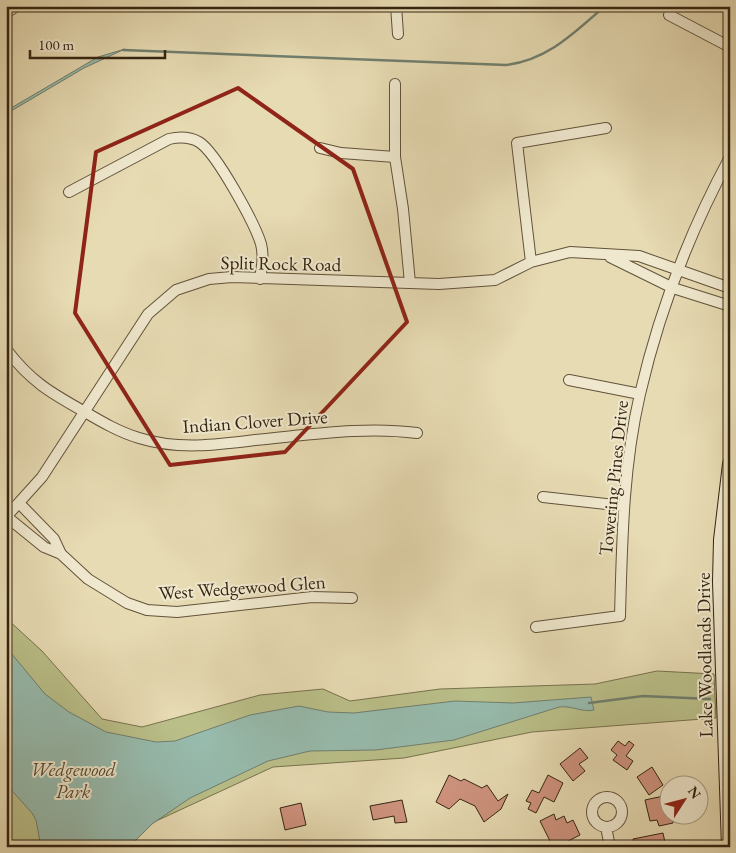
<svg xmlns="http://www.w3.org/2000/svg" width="736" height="853" font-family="'EB Garamond',serif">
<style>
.green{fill:#babf89;stroke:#78724e}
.water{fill:#97bbad;stroke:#707f6f}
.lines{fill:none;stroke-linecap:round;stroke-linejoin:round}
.stream{stroke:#707f6f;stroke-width:2.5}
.building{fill:#cf937e;stroke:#352412}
.minor-casing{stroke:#62523a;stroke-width:12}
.secondary-casing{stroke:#352412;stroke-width:16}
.minor{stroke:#efe8ce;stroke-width:10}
.secondary{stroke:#efe8ce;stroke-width:14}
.marked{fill:none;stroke:#8f2418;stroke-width:4;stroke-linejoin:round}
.labels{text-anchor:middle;stroke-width:4;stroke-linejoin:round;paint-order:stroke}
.street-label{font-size:19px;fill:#352412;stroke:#efe8ce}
.park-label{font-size:19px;font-style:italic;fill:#564b30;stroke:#efe8ce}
</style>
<rect width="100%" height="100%" fill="#e7dbb3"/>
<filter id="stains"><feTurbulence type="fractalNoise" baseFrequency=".004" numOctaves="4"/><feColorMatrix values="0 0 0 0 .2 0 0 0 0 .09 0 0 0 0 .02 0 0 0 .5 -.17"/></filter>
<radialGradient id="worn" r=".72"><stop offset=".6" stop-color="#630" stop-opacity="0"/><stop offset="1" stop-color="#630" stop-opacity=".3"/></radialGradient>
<path class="green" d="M 6,618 L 42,651 L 102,719 L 142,727 L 260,695 L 323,689 L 350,701 L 440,689 L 595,684 L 657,671 L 714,674 L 716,718 L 532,732 L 404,758 L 273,767 L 115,840 L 105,847 L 6,847 Z"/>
<path class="water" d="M 125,49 L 84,68 L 6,114 L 6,111 L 98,57 Z
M 6,647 L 45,694 L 69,712 L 106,732 L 156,742 L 175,741 L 250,715 L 299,706 L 328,712 L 354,713 L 455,701 L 513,703 L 591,697 L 594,710 C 583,713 571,705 559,707 L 454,740 L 376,750 L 310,751 L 268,761 L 190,798 L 152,824 L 129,847 L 41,847 L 36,820 L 32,813 L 6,784 Z"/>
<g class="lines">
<path class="stream" d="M 123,50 L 506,65 C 548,60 575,32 605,6
M 589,703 L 643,696 L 710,699"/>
</g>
<path class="building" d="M 618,741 L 625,746 L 629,741 L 634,745 L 626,756 L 633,761 L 627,770 L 613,760 L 617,755 L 611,750 Z
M 580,748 L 588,758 L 579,764 L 585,771 L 573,781 L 560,764 Z
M 652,767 L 663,785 L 649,795 L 637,777 Z
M 449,775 L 461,781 L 464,779 L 482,788 L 487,785 L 498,801 L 508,794 L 501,809 L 484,822 L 475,806 L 460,799 L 449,809 L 436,802 Z
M 548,775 L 563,783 L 554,802 L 544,797 L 536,813 L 528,809 L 531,803 L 526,801 L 532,790 L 539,793 Z
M 668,795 L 668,816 L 672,816 L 673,823 L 659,826 L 657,820 L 650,821 L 645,800 Z
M 402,800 L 407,822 L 395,823 L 394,816 L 373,820 L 370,806 Z
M 301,803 L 306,825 L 285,830 L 280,808 Z
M 554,814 L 556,820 L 564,816 L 567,823 L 573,820 L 580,835 L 556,847 L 538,847 L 550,841 L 540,821 Z
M 663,833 L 666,847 L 634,847 L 633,839 Z"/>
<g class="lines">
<defs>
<path id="minor" d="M 396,6 L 398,34
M 6,13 L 17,6
M 669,15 L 730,47
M 395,84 L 395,157 L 403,209 L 410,283
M 320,148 L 341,153 L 395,157
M 69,192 L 169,139 C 178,137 190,137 199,142 C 216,152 255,224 261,244 C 264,255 262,267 260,279
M 610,257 L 673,288 L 730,306
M 531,262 L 517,143 L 606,128
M 6,349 C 30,381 51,393 85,412 C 102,422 119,432 139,438 C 177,450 217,445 255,440 C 309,435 364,426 417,433
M 569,380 L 640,394
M 543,497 L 624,506
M 19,503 L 54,539 L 61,554
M 6,517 L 42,477 L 148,314 L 176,290 L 209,279 L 232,277 L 439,284 L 495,280 L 531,262 L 570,252 L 639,256 L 730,288
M 7,517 L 44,547 L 61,554 L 88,579 L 127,603 L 147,610 L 177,612 L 312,597 L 352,598
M 536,627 L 620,616 C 622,542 623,467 640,394 C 659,312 690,231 730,157
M592 812a15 15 0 1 1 30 0a15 15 0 1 1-30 0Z
M 606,827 L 610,847"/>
<path id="secondary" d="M 729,847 L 720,582 L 721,540 L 730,464"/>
</defs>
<use href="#minor" class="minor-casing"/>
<use href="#secondary" class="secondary-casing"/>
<use href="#minor" class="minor"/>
<use href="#secondary" class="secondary"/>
</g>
<path class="marked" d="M 238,88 L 353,169 L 407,322 L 285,452 L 170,465 L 75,313 L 96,152 Z"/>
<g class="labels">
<g class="street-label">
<text transform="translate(281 263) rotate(1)" y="7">Split Rock Road</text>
<text transform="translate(255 421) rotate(-4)" y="7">Indian Clover Drive</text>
<text transform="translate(613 478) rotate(-84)" y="7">Towering Pines Drive</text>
<text transform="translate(242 587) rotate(-4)" y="7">West Wedgewood Glen</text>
<text transform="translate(704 655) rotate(-91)" y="7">Lake Woodlands Drive</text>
</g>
<g class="park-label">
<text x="73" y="776">Wedgewood<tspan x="73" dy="22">Park</tspan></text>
</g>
</g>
<rect width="736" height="853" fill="none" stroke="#e7dbb3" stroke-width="25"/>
<rect x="8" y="8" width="721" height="838" fill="none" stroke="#352412" stroke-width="2.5"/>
<rect x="12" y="12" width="711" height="828" fill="none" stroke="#352412"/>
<g transform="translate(684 800) rotate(54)"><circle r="24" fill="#efe8ce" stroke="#a59a83"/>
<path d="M0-4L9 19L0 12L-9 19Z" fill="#8f2418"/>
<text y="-8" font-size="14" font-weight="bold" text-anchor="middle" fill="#352412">N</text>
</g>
<path d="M30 50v8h135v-8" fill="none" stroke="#352412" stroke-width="2.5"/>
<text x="38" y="50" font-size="15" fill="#352412" stroke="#efe8ce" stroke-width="4" paint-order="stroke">100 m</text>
<rect width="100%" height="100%" filter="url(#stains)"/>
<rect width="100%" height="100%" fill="url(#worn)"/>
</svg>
